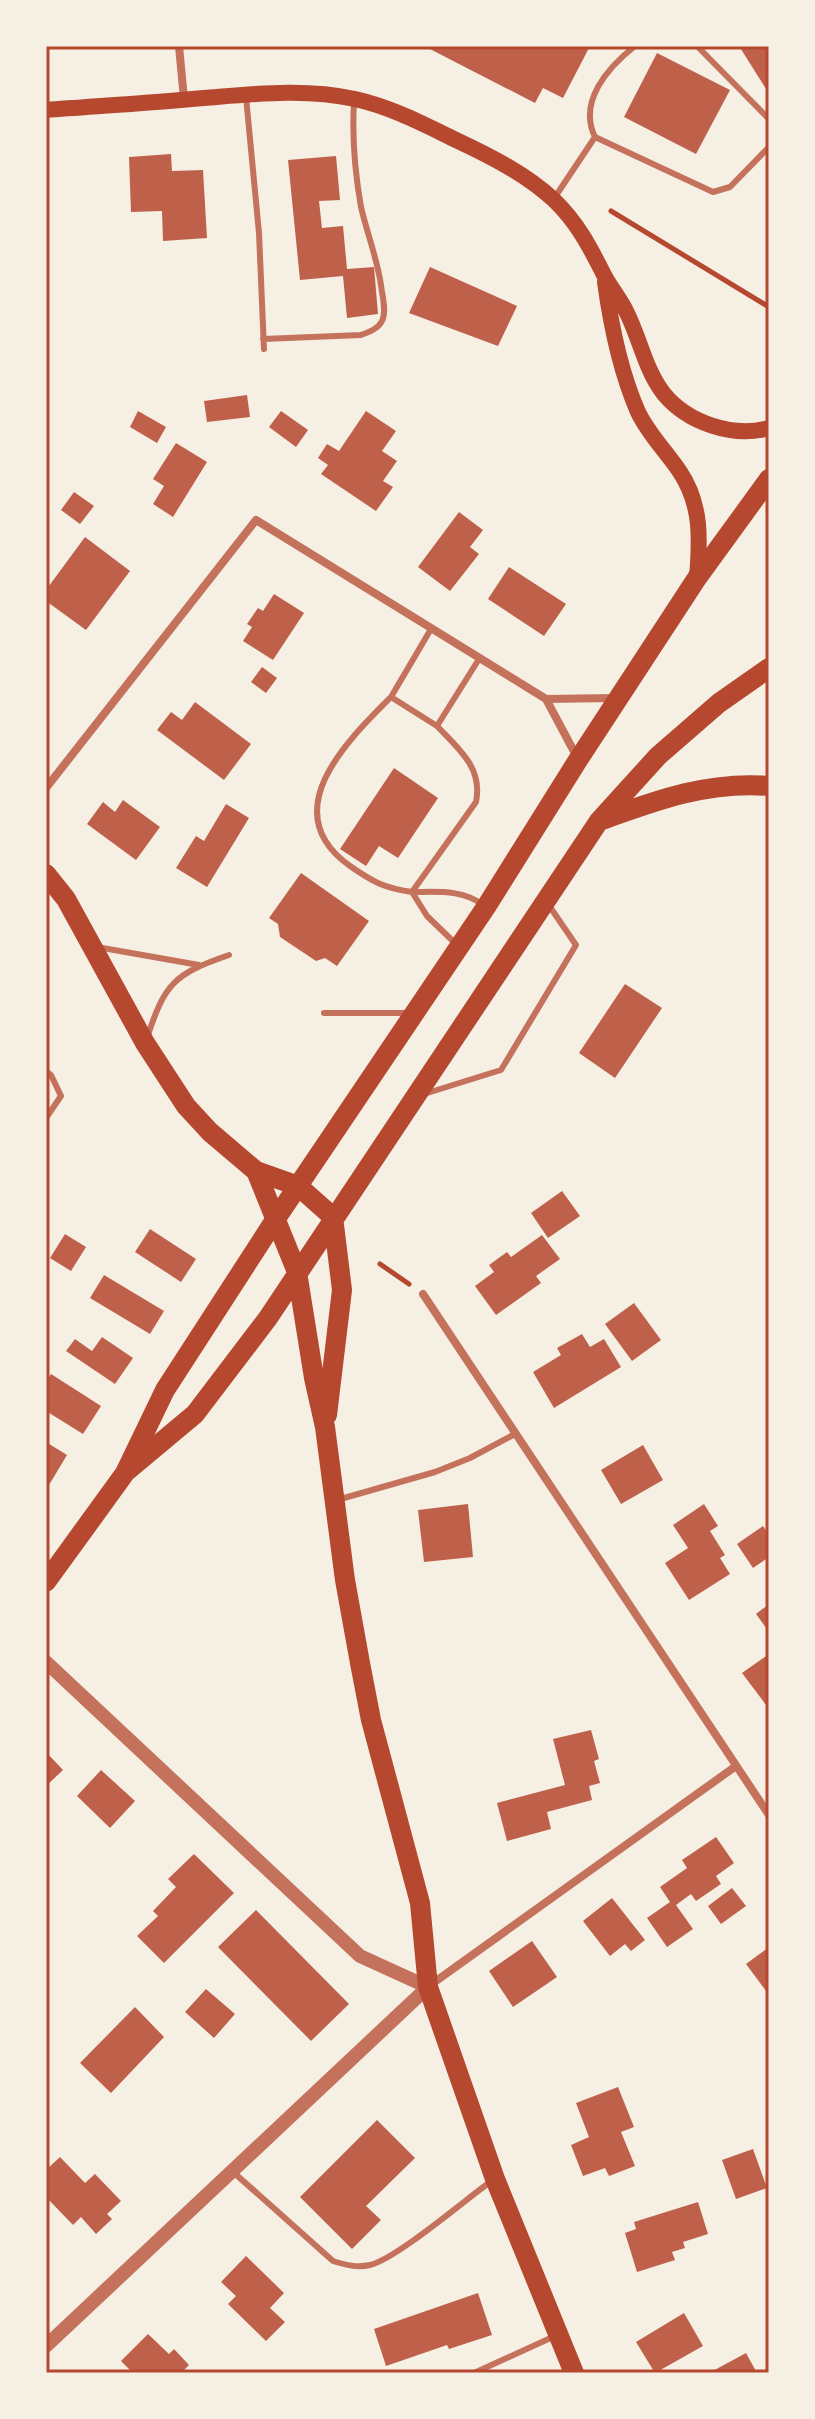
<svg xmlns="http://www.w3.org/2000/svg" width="815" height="2419" font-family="'Archivo Narrow',sans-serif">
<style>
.building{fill:#bf614a}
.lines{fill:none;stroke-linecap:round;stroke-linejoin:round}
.path{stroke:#b5482f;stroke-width:5}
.service{stroke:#c5725c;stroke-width:6}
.minor{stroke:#c5725c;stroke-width:8}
.tertiary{stroke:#c5725c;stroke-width:14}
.secondary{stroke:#b5482f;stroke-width:16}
.primary{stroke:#b5482f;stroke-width:20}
.neatline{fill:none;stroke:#b5482f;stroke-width:3}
</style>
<rect width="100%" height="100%" fill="#f6efe4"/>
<path class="building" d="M 429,46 L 590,46 L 563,98 L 543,88 L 535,103 L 428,48 Z
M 739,46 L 769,46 L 769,87 L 766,89 Z
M 657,53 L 730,90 L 696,154 L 624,117 Z
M 171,154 L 172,171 L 203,170 L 207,238 L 163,241 L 162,211 L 131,212 L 129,157 Z
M 336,156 L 340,200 L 319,201 L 322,228 L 343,226 L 347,269 L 374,267 L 378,314 L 347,318 L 343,276 L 300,280 L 288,160 Z
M 430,267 L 517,306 L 498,346 L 409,313 Z
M 247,395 L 250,417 L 207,422 L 204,401 Z
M 138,411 L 166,427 L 157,443 L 130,427 Z
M 281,411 L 308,430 L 296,447 L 269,427 Z
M 366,411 L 396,431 L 382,451 L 397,461 L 383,481 L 393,487 L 376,511 L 321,474 L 328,465 L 318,458 L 327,444 L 339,451 Z
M 176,443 L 207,462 L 173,517 L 153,504 L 164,486 L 153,479 Z
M 74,492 L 94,506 L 80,524 L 61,510 Z
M 459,512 L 483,530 L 470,547 L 479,554 L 450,591 L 418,567 Z
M 85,537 L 130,571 L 86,630 L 46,601 L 46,590 Z
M 509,567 L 566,604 L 544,636 L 488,599 Z
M 274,594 L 304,613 L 273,660 L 243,641 L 252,627 L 247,624 L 258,608 L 263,611 Z
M 262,667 L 277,678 L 266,693 L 251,682 Z
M 195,702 L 251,744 L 224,780 L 157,730 L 171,712 L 182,720 Z
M 394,768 L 438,798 L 398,858 L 379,846 L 366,866 L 340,849 Z
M 123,800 L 160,827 L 136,860 L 87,824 L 103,802 L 115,812 Z
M 226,804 L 249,818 L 207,887 L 176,868 L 196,836 L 204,841 Z
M 301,873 L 369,921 L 337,966 L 325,958 L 316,961 L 280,937 L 278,924 L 269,918 Z
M 625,984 L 662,1008 L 615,1078 L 579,1053 Z
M 562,1191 L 580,1216 L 548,1238 L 531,1213 Z
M 150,1229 L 196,1259 L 181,1282 L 135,1252 Z
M 65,1234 L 86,1247 L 71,1271 L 50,1258 Z
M 542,1235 L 560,1259 L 536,1276 L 541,1283 L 496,1315 L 475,1286 L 494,1272 L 489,1265 L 507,1252 L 511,1257 Z
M 104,1275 L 164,1311 L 150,1334 L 90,1298 Z
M 634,1303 L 661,1340 L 632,1361 L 605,1324 Z
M 582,1334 L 590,1347 L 604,1339 L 621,1367 L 554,1408 L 533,1372 L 561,1355 L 557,1348 Z
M 102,1337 L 133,1358 L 115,1384 L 66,1351 L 75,1339 L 92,1351 Z
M 51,1374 L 101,1406 L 83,1434 L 46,1411 L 46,1382 Z
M 46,1442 L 67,1455 L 49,1485 L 46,1483 Z
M 643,1445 L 663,1480 L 621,1504 L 601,1470 Z
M 468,1504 L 473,1557 L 424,1562 L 418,1510 Z
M 704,1504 L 718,1526 L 710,1531 L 725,1555 L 720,1558 L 730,1574 L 689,1600 L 665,1563 L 688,1548 L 673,1525 Z
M 763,1526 L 769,1535 L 769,1557 L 753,1568 L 737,1544 Z
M 769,1604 L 769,1632 L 756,1614 Z
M 769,1654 L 769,1709 L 742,1673 Z
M 591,1730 L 599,1759 L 594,1761 L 600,1783 L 589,1786 L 592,1800 L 547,1812 L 551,1829 L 507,1841 L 497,1803 L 565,1785 L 553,1739 Z
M 46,1752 L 63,1770 L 46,1786 Z
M 101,1770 L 135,1801 L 110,1828 L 77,1796 Z
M 716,1837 L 734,1863 L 716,1876 L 721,1884 L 696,1901 L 691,1894 L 676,1905 L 693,1929 L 667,1947 L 647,1918 L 670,1902 L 660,1887 L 687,1868 L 682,1860 Z
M 194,1854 L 234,1893 L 164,1963 L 137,1936 L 158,1916 L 153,1911 L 176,1887 L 168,1879 Z
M 732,1888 L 746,1906 L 721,1924 L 708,1906 Z
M 612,1898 L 645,1940 L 631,1951 L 625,1944 L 610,1956 L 583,1921 Z
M 256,1910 L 349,2004 L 311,2041 L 218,1947 Z
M 532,1941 L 557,1977 L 513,2007 L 489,1971 Z
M 769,1947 L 769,1995 L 746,1964 Z
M 206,1989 L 235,2014 L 214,2038 L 185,2012 Z
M 135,2007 L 164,2037 L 111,2093 L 80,2063 Z
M 618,2087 L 634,2127 L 621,2132 L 635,2166 L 609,2176 L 605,2168 L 583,2176 L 571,2145 L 589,2137 L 576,2103 Z
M 377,2120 L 415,2158 L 366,2206 L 381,2220 L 352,2249 L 300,2197 Z
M 753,2149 L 767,2188 L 736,2199 L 722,2160 Z
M 60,2157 L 85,2183 L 95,2174 L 121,2201 L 107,2214 L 112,2219 L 96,2234 L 81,2217 L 73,2225 L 46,2197 L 46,2170 Z
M 698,2202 L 708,2234 L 683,2242 L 685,2248 L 672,2252 L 675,2260 L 637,2272 L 625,2233 L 636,2229 L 634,2222 Z
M 246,2256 L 284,2293 L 270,2308 L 285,2322 L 266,2341 L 228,2304 L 236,2296 L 221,2282 Z
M 478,2293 L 492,2335 L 449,2349 L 447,2345 L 386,2366 L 374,2329 Z
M 684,2313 L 703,2346 L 655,2373 L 636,2342 Z
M 148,2334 L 169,2354 L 174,2349 L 189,2365 L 184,2370 L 187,2373 L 133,2373 L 121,2361 Z
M 746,2353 L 757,2373 L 709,2373 Z"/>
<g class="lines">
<path class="path" d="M 611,211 L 769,307
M 380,1264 L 409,1284"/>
<path class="service" d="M 697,46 L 769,119
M 246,97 L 259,233 L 264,349
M 595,137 L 713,192 L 730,187 L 769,147
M 555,197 L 595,137 C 578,102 607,68 635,46
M 263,339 L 361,335 C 369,332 378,329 382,321 C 387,311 382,295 381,285 C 377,258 367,233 361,207 C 355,173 352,136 354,102
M 431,629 L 391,697 L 437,726
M 479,659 L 437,726 C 459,749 483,768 476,802 L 412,892 C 437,892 462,889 483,905
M 391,697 C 347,741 274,812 350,866 C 373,882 384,888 412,892 L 427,916 L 457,945
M 97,947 L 199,965
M 324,1013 L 408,1013
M 147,1038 C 165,983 174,974 229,955
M 46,1071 L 51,1075 L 61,1096 L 46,1118
M 424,1094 L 501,1070 L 576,945 L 548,904
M 337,1500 L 435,1472 L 470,1458 L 515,1434
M 232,2171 L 333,2261 C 346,2265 357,2268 370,2265 C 396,2259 465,2200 490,2182
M 474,2373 L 555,2336"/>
<path class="minor" d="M 179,46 L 184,99
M 546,699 L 614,698
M 46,788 L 256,520 L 546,699 L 578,759
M 423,1294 L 769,1815
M 429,1986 L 736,1766"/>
<path class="tertiary" d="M 46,1662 L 360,1956 L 428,1987 L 46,2346"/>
<path class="secondary" d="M 46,110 C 99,106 151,103 204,98 C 254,94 305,88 355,99 C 391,107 423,124 456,140 C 490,156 526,174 554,200 C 577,222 590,247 604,275 C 611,288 620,299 626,311 C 640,338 645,370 664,394 C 688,423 733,438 769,428
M 605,282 C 611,326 620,371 638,412 C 649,435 666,451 680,472 C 702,505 700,540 697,578"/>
<path class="primary" d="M 602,820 C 657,800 709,781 769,786
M 46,874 L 66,899 L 145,1043 L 186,1106 L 210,1132 L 256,1171 L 298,1186 L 333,1217
M 256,1171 L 297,1272 L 314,1378 L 325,1427 L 345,1580 L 360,1663 L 371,1720 L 420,1903 L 428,1987 L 495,2179 L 574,2373
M 327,1415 L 342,1290 L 333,1217
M 128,1470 L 195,1414 L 268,1318 L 599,821 L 658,756 L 719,703 L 769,668
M 46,1582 L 125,1473 L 165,1390 L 275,1220 L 486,907 L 578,760 L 697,578 L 769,479"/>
</g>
<rect width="815" height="2419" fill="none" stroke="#f6efe4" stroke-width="96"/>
<rect x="48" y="48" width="719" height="2323" class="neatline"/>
</svg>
